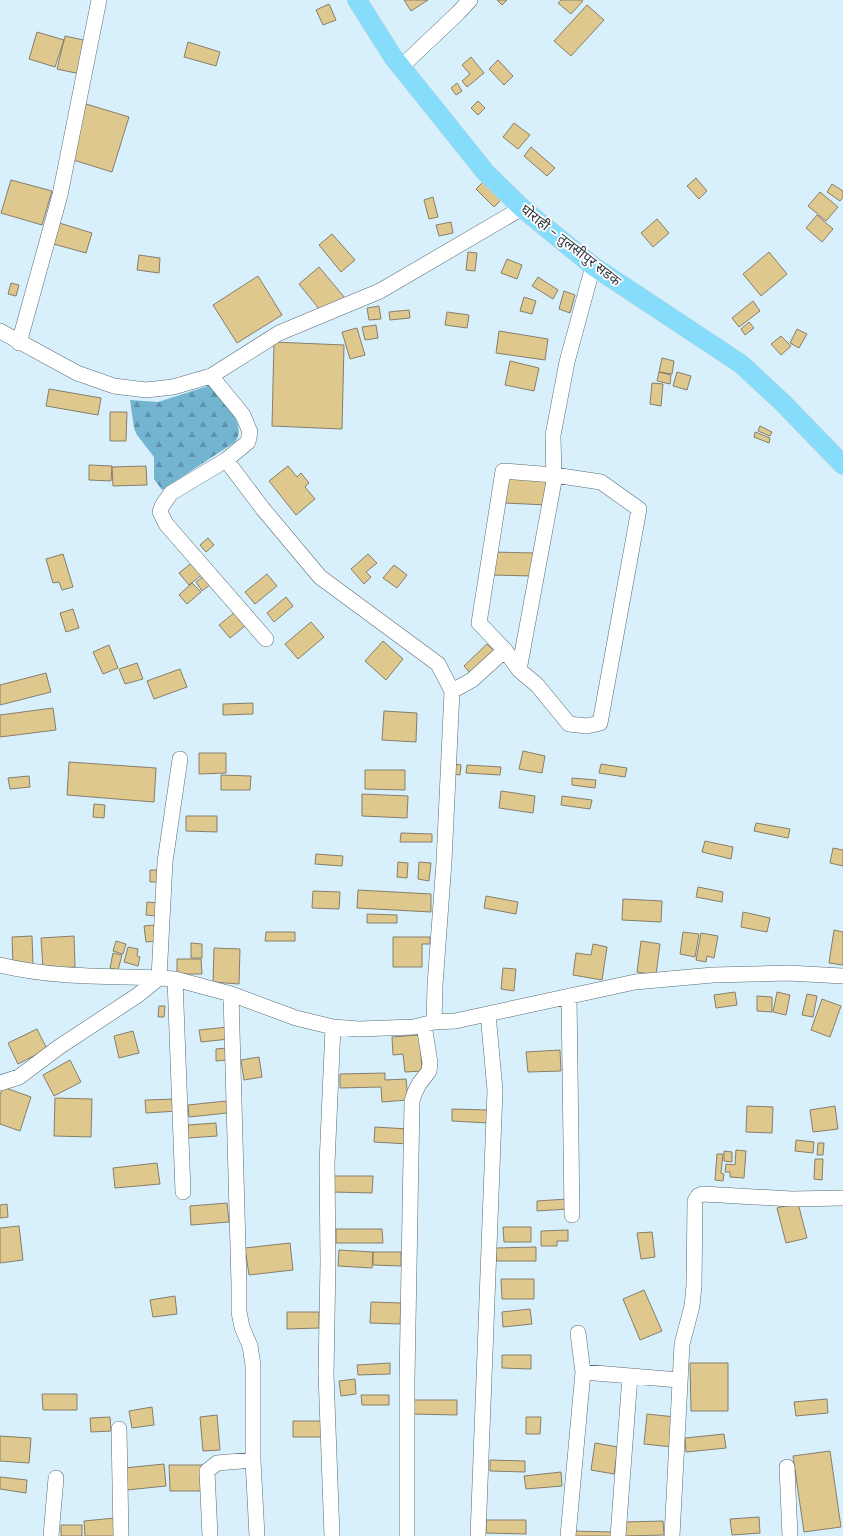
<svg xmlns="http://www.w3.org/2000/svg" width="843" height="1536" font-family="Merriweather,'Noto Sans Devanagari',serif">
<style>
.forest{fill:url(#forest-firs)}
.building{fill:#dfc88e;stroke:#867e6b}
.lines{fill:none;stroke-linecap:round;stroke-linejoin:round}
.minor-casing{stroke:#576c76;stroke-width:16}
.major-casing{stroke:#d1d3d4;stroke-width:20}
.minor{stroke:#fff;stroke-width:15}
.major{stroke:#85dcfb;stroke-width:19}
.labels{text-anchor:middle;stroke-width:3.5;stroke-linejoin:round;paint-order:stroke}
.street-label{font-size:14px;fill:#2e383c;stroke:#fff}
</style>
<defs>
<pattern id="forest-firs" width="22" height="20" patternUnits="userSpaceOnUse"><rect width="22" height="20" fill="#73b4d1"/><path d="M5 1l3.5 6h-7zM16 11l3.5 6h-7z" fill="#5f93ab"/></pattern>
</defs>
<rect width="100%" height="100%" fill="#d8f0fb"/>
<path class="forest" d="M 211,385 C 221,399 249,425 235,442 L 162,490 L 154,479 L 154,457 L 137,435 L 134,428 L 130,400 L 158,402 Z"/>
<path class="building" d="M 404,0 L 428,0 L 411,11 Z
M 497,0 L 507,0 L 502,5 Z
M 561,0 L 581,0 L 583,1 L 571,14 L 558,3 Z
M 329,4 L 336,20 L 323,25 L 316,10 Z
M 587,5 L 604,20 L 571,56 L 554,41 Z
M 37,32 L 64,40 L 55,67 L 29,59 Z
M 65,36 L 88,41 L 80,74 L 57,69 Z
M 188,42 L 220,52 L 216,66 L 184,57 Z
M 471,57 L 484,73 L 467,87 L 462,81 L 470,74 L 462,65 Z
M 498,60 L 513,76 L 504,85 L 489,69 Z
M 457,83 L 462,91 L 456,95 L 451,88 Z
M 478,101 L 485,108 L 478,115 L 471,108 Z
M 86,104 L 129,117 L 112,172 L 70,159 Z
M 514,123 L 530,135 L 518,149 L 503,137 Z
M 531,147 L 555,168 L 547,176 L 524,156 Z
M 696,178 L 707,191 L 699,199 L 687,186 Z
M 11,180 L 52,191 L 42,225 L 1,213 Z
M 485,180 L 503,198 L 494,207 L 476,189 Z
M 832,184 L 843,191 L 843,197 L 840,201 L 827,192 Z
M 820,192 L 838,207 L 826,221 L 808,206 Z
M 433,197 L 438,217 L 429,219 L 424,200 Z
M 817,215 L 833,229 L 822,242 L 806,228 Z
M 657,219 L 669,233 L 653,247 L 641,233 Z
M 56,222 L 92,233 L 86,253 L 50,243 Z
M 451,222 L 453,233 L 439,236 L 436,225 Z
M 332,234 L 355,260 L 341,272 L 319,245 Z
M 468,252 L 477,253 L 475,271 L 466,270 Z
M 769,252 L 787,274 L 761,296 L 743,274 Z
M 139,255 L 160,258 L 159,273 L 137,270 Z
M 507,259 L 522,265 L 517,279 L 501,273 Z
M 319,267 L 345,298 L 324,315 L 299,284 Z
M 258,276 L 282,315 L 237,343 L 213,305 Z
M 538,277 L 558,290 L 553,299 L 532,286 Z
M 11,283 L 19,285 L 16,296 L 8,294 Z
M 564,291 L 575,295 L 570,313 L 559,309 Z
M 524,297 L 536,301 L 532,314 L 520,311 Z
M 753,301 L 760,311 L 739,327 L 732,318 Z
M 379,306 L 381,319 L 369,320 L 367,308 Z
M 409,310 L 410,318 L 390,320 L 389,312 Z
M 447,312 L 469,315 L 467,328 L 445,325 Z
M 749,322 L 754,328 L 745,335 L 741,329 Z
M 376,325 L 378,338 L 365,340 L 362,327 Z
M 357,328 L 365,355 L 350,359 L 342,332 Z
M 797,329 L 807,334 L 799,348 L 790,343 Z
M 499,331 L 548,339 L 545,360 L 496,353 Z
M 781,336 L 791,346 L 781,355 L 771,344 Z
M 274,342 L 344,345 L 342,429 L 272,426 Z
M 662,358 L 674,361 L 672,374 L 659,372 Z
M 510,361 L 539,368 L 534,391 L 505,385 Z
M 659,372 L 671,375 L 670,384 L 657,381 Z
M 677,372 L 691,376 L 687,390 L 673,386 Z
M 652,383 L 663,384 L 661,406 L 650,404 Z
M 49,389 L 101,398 L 98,415 L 46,406 Z
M 110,412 L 127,412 L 126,441 L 110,441 Z
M 760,426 L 772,432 L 770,436 L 758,431 Z
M 755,432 L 770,438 L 769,443 L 754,437 Z
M 89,465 L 112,466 L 111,481 L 89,480 Z
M 146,466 L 147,485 L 113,486 L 112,467 Z
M 288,466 L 297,477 L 301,473 L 309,483 L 305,487 L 315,499 L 296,515 L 269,481 Z
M 507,477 L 547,480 L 546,505 L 505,503 Z
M 208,538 L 214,545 L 206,552 L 200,545 Z
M 492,552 L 534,553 L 533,576 L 491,575 Z
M 63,554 L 73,587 L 62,590 L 59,582 L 53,583 L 46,559 Z
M 368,554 L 377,563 L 366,572 L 371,577 L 364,584 L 351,569 Z
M 194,561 L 204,573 L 189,585 L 179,573 Z
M 394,565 L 407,575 L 397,588 L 383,578 Z
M 267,574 L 277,586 L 255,604 L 245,592 Z
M 204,576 L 211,584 L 202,591 L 196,582 Z
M 192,583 L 201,592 L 187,604 L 179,595 Z
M 286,597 L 293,606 L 274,622 L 267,613 Z
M 73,609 L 79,628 L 66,632 L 60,613 Z
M 234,613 L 245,626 L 230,638 L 219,625 Z
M 311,622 L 324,637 L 298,659 L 285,644 Z
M 383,641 L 403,659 L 386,680 L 365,661 Z
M 487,644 L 494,651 L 471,674 L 464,666 Z
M 109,645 L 118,668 L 103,674 L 93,652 Z
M 137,663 L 143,679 L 125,684 L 119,669 Z
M 180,669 L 187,687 L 154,699 L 147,681 Z
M 46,673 L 51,692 L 0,705 L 0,685 Z
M 253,703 L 253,714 L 223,715 L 223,704 Z
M 53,708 L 56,730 L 0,737 L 0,715 Z
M 384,711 L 417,713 L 416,742 L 382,740 Z
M 523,751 L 545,756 L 542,773 L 519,769 Z
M 199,753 L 226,753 L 226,773 L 199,774 Z
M 69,762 L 156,768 L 154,802 L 67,795 Z
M 454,764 L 461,765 L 460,775 L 452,774 Z
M 601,764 L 627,768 L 625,777 L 599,773 Z
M 467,765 L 501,767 L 500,775 L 466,773 Z
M 365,770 L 405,770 L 405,790 L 365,789 Z
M 221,775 L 251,776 L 250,790 L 221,790 Z
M 29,776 L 30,787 L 10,789 L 8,778 Z
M 572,778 L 596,780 L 595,788 L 572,785 Z
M 501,791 L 535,796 L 533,813 L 499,808 Z
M 362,794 L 408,796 L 407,818 L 362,816 Z
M 562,796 L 592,800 L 590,809 L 561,805 Z
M 94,804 L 105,805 L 104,818 L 93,817 Z
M 186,816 L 217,816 L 217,832 L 186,831 Z
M 756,823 L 790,829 L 788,838 L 754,831 Z
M 401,833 L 432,834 L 432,842 L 400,842 Z
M 705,841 L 733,847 L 731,859 L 702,852 Z
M 833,848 L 843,850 L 843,866 L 830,863 Z
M 316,854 L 343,856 L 342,866 L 315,864 Z
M 398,862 L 408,863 L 407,878 L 397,877 Z
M 419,862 L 431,863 L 429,881 L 418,879 Z
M 150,870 L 158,870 L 157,882 L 150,882 Z
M 698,887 L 723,892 L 722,902 L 696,897 Z
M 358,890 L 431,894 L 431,912 L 357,908 Z
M 313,891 L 340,892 L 339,909 L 312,908 Z
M 486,896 L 518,902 L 516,914 L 484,908 Z
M 623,899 L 662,901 L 661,922 L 622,920 Z
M 147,902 L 158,903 L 156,916 L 146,915 Z
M 743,912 L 770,918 L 767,932 L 741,927 Z
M 367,914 L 397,915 L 397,923 L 367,923 Z
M 154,925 L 156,941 L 146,942 L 144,926 Z
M 834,930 L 843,932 L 843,965 L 829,963 Z
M 266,932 L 295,932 L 295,941 L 265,941 Z
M 683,932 L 699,934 L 695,957 L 680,954 Z
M 701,933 L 718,936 L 714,958 L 707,956 L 706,962 L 696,960 Z
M 32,936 L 33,964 L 13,965 L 12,937 Z
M 74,936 L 75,967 L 43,969 L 41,938 Z
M 393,937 L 430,937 L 430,944 L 422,944 L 422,967 L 393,967 Z
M 116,941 L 126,944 L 123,954 L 113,951 Z
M 641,941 L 660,944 L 656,975 L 637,972 Z
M 191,943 L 202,944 L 202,958 L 191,958 Z
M 593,944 L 607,947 L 602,980 L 573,975 L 576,953 L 591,955 Z
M 128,947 L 138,949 L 137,956 L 140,957 L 138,966 L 124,962 Z
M 214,948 L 240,949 L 239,984 L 213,982 Z
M 113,953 L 122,955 L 118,970 L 110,968 Z
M 177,959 L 201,959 L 202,974 L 177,974 Z
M 503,968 L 516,969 L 514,991 L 501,989 Z
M 735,992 L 737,1005 L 716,1008 L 714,995 Z
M 777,992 L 790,995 L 786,1015 L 773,1012 Z
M 807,994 L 817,996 L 813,1017 L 802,1015 Z
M 757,996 L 772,997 L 772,1012 L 757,1011 Z
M 822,999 L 841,1006 L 830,1037 L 811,1030 Z
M 159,1006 L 165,1006 L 164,1017 L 158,1017 Z
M 228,1027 L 229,1039 L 201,1042 L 199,1030 Z
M 37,1029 L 47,1049 L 18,1064 L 8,1043 Z
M 133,1031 L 139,1053 L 119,1058 L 114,1036 Z
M 420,1035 L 422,1071 L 405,1072 L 403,1054 L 393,1055 L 392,1037 Z
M 227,1048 L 228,1060 L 216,1061 L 216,1049 Z
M 560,1050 L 561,1071 L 528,1072 L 526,1052 Z
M 259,1057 L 262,1077 L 244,1080 L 241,1060 Z
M 70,1060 L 81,1082 L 54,1096 L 43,1075 Z
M 385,1073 L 385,1080 L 406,1079 L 408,1100 L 382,1102 L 381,1087 L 340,1088 L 340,1074 Z
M 3,1087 L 31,1097 L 20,1131 L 0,1124 L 0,1095 Z
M 55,1098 L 92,1099 L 91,1137 L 54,1136 Z
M 177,1099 L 178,1111 L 146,1113 L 145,1100 Z
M 226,1101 L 227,1113 L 189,1117 L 188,1105 Z
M 747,1106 L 773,1107 L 772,1133 L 746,1132 Z
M 835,1106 L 838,1129 L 813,1132 L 810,1110 Z
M 452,1109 L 488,1110 L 488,1123 L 452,1121 Z
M 216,1123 L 217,1136 L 188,1138 L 188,1125 Z
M 375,1127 L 408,1129 L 408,1144 L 374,1142 Z
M 796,1140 L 814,1142 L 813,1153 L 795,1151 Z
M 818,1143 L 824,1143 L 823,1155 L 817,1155 Z
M 736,1150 L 746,1151 L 744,1178 L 730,1177 L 730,1172 L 725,1172 L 726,1164 L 735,1165 Z
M 724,1151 L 732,1152 L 732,1162 L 724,1161 Z
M 717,1154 L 723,1154 L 721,1173 L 724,1174 L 723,1181 L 715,1180 Z
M 815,1159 L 823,1159 L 822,1180 L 814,1179 Z
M 157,1163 L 160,1184 L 115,1188 L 113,1168 Z
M 333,1176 L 373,1176 L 372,1193 L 333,1192 Z
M 567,1199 L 568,1209 L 537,1211 L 537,1201 Z
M 227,1203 L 229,1222 L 191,1225 L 190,1206 Z
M 798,1203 L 807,1238 L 786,1243 L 777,1208 Z
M 7,1204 L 8,1217 L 0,1218 L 0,1205 Z
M 19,1226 L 23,1260 L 0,1263 L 0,1228 Z
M 503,1227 L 531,1227 L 531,1242 L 504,1242 Z
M 336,1229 L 382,1229 L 383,1243 L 336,1243 Z
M 568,1230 L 568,1241 L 557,1241 L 557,1246 L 541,1246 L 541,1231 Z
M 652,1232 L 655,1257 L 641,1259 L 637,1233 Z
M 290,1243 L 293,1270 L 249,1275 L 245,1248 Z
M 536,1247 L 536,1261 L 496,1261 L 496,1248 Z
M 339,1250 L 373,1252 L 372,1268 L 338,1266 Z
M 373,1252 L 401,1252 L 401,1266 L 373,1265 Z
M 501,1279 L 534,1279 L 534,1299 L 502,1299 Z
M 644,1290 L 662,1331 L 640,1340 L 623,1299 Z
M 175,1296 L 177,1314 L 153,1317 L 150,1300 Z
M 371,1302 L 401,1303 L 400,1324 L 370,1323 Z
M 530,1309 L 532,1324 L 503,1327 L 502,1312 Z
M 287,1312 L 319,1312 L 319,1328 L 287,1329 Z
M 502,1355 L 531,1355 L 531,1369 L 502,1368 Z
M 390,1363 L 390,1374 L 358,1375 L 357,1365 Z
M 690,1363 L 728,1363 L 728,1411 L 691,1411 Z
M 355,1379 L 356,1394 L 341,1396 L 339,1381 Z
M 42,1394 L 77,1394 L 77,1410 L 43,1410 Z
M 361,1395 L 389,1395 L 389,1405 L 362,1405 Z
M 827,1399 L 828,1413 L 796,1416 L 794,1402 Z
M 411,1400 L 457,1400 L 457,1415 L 411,1414 Z
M 152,1407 L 154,1425 L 132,1428 L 129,1411 Z
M 647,1414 L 675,1417 L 672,1447 L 644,1444 Z
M 217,1415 L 220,1450 L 203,1451 L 200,1417 Z
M 110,1417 L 111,1431 L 91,1432 L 90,1418 Z
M 526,1417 L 541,1417 L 540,1434 L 526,1434 Z
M 293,1421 L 325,1421 L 325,1437 L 293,1437 Z
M 724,1434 L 726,1448 L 686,1452 L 685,1438 Z
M 0,1436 L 31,1438 L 29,1463 L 0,1461 Z
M 595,1443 L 618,1447 L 614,1474 L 591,1470 Z
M 830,1451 L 841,1527 L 804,1532 L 793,1456 Z
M 490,1460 L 525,1461 L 525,1472 L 490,1471 Z
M 164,1464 L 166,1486 L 127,1490 L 124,1468 Z
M 169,1465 L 206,1465 L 206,1491 L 170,1491 Z
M 561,1472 L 562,1486 L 526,1489 L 524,1476 Z
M 0,1477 L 27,1480 L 26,1493 L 0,1489 Z
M 759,1517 L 760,1533 L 732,1535 L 730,1519 Z
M 115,1518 L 117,1536 L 85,1536 L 84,1521 Z
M 486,1520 L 526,1520 L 526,1534 L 486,1533 Z
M 663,1521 L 664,1535 L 624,1536 L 624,1522 Z
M 61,1525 L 82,1525 L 82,1536 L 61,1536 Z
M 572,1531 L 612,1532 L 612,1536 L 572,1536 Z"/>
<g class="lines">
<defs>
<path id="minor" d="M 401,67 L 459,12 L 470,0
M 0,331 L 77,373 L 114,386 L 146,390 L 173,387 L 211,376 L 279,333 L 380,291 L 522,208
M 19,343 L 60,195 L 99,0
M 211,376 L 243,415 L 250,432 L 248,442 L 226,460 L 171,493 L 162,506 L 160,512 L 166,524 L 266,639
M 226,460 L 263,509 L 320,577 L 438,664 L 452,691
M 503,471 L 554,475 L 601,482 L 639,509 L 600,723 L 587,726 L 569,724 L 537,685 L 519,670 L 505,650 L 479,623 Z
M 519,670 L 554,481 L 553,435 L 567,362 L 593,266
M 0,965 C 53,978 105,976 159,978 L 165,862 L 180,759
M 175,979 L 183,1192
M 231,994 L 239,1284 L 239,1312 L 242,1327 L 250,1346 L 253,1365 L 253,1460 L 257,1536
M 569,996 L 572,1215
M 434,1022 L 435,985 L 444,862 L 452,691 L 472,680 L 505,650
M 0,1083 L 19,1077 L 59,1047 L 138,995 L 159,978 L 175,979 L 231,994 L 296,1018 L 333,1027 L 359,1029 L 414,1027 L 434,1022 L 455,1021 L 635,982 L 713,975 L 788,973 L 843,976
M 583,1372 L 679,1380
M 119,1429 L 121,1536
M 787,1467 L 790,1536
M 51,1536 L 56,1478
M 210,1536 L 207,1471 L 217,1463 L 253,1460
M 332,1536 L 326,1374 L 328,1262 L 327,1164 L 333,1027
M 407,1536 L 407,1379 L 412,1101 L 415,1092 L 419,1084 L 429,1071 L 430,1063 L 424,1025
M 478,1536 L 495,1090 L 488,1014
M 568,1536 L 583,1372 L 578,1333
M 618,1536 L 630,1376
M 672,1536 L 682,1344 L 692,1306 L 694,1286 L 695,1201 L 698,1196 L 703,1194 L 792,1199 L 843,1198"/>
<path id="major" d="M 357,0 L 393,57 L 438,113 L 486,173 L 522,208 L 593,266 L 741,364 L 782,402 L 843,465"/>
</defs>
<use href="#minor" class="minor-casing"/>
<use href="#major" class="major-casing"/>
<use href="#minor" class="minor"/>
<use href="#major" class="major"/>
</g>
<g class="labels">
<g class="street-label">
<text transform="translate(571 245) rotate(38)" y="5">घोराही - तुलसीपुर सडक</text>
</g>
</g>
</svg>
